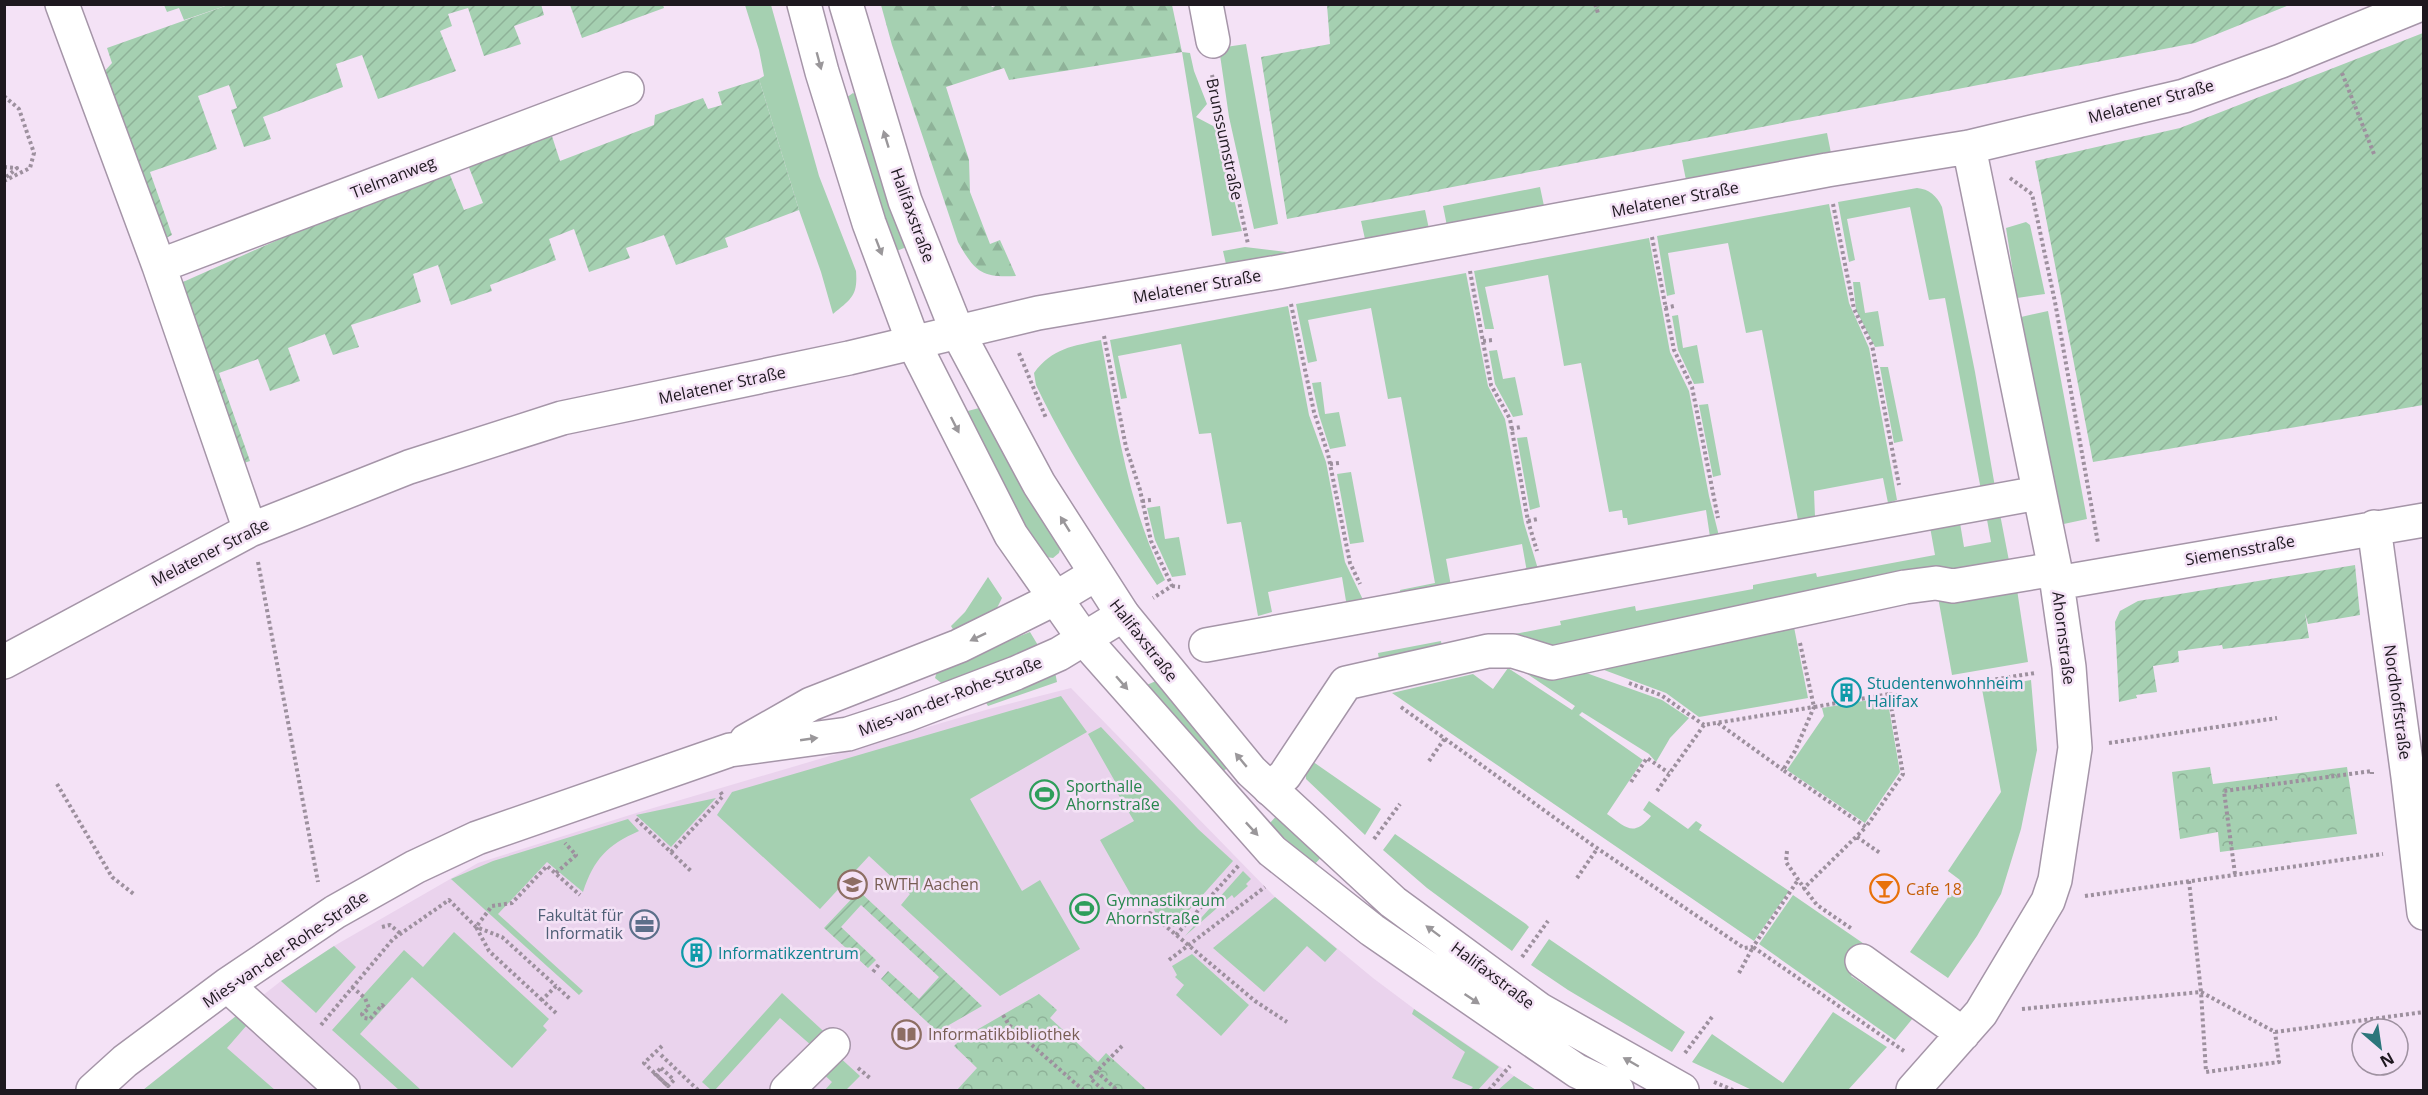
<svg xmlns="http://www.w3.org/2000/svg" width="2428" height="1095" font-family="'Open Sans',sans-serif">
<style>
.built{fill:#ead3ed}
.grass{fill:#a5d0b1}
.forest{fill:url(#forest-firs)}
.park{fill:url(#park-crowns)}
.garden{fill:url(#garden-furrows)}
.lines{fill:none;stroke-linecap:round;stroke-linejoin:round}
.minor-casing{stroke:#a595a8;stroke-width:36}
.major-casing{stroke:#a595a8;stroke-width:36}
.path{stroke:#9d909e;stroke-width:4;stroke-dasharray:3 3;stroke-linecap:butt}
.minor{stroke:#fff;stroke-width:33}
.major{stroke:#fff;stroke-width:33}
.oneway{fill:#9a979a}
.labels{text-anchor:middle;stroke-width:5;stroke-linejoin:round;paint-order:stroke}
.street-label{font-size:16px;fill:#1e181f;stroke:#f4e2f6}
.culture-label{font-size:16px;fill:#0d838f;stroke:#f4e2f6;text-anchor:start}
.leisure-label{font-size:16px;fill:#27864d;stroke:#f4e2f6;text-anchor:start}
.education-label{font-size:16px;fill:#785e54;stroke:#f4e2f6;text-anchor:start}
.food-label{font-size:16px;fill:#c56008;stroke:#f4e2f6;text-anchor:start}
.service-label{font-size:16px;fill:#4e5e75;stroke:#f4e2f6;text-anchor:end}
</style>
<defs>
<pattern id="forest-firs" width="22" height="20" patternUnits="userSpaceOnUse" patternTransform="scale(1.5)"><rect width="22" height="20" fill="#a5d0b1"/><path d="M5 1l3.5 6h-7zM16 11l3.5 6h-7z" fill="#8eb298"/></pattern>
<pattern id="park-crowns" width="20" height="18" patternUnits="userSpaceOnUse" patternTransform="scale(1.5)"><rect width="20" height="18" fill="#a5d0b1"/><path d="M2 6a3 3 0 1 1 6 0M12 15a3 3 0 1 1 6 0" fill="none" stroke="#8eb298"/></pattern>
<pattern id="garden-furrows" width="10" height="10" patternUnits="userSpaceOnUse" patternTransform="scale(1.5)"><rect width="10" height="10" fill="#a5d0b1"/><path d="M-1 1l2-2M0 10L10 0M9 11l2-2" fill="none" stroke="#8eb298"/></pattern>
</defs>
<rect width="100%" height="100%" fill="#f4e2f6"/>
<path class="built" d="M 1071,688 L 1275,897 L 1373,978 L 1417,1011 L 1535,1090 L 143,1090 L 281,981 L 334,946 L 478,863 L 633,814 L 989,709 Z"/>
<path class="grass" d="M 164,5 L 228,5 L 184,20 L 179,8 L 167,12 Z
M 745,5 L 771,5 L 819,176 L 856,271 C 858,296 851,299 833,314 L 821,272 L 799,210 L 759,79 L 764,76 L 759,50 Z
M 1246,44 L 1278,224 L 1254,229 L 1229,117 L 1219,48 Z
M 1182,52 L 1190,53 L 1194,71 L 1207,104 L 1196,117 L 1215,127 C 1228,161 1232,196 1242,231 L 1212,236 Z
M 853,93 L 858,96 L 909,246 L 894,252 L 843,100 Z
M 1827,133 L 1831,153 L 1686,180 L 1682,160 Z
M 1540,187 L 1544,206 L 1447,226 L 1443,206 Z
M 1917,188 C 1929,189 1937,196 1942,207 L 1975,372 L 1995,487 L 1981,490 L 1945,298 L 1929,300 L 1910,207 L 1847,219 L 1855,260 L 1849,262 L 1838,202 Z
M 1829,204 L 1849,303 L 1869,348 L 1897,500 L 1888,503 L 1883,478 L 1814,491 L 1815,517 L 1798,520 L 1762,330 L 1746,333 L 1728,243 L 1668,253 L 1675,294 L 1667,296 L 1657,236 Z
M 1425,210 L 1429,229 L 1365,239 L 1361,221 Z
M 2026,222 L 2030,225 L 2045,294 L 2017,298 L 2006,228 Z
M 1649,238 L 1670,352 L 1689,391 L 1709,496 L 1719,536 L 1710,537 L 1706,510 L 1628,525 L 1627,518 L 1623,518 L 1622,510 L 1609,512 L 1581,363 L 1564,366 L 1548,275 L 1485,287 L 1494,329 L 1485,329 L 1474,271 Z
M 1245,247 L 1295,253 L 1226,264 L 1223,251 Z
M 1466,273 L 1488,386 L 1505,419 L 1524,523 L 1538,569 L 1527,572 L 1522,544 L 1446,559 L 1451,586 L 1401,596 L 1400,590 L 1435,583 L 1401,397 L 1388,399 L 1371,308 L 1308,320 L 1317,361 L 1308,363 L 1296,304 Z
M 1853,282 L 1860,282 L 1865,313 L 1878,311 L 1884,346 L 1875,347 L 1856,310 Z
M 1288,306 L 1309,415 L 1326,462 L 1345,562 L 1365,604 L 1347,607 L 1342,577 L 1268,592 L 1272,612 L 1258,616 L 1241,522 L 1227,524 L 1211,433 L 1199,434 L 1181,344 L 1118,356 L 1127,398 L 1121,399 L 1110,340 Z
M 2048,311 L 2087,519 L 2059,525 L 2021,317 Z
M 1678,315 L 1683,348 L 1697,345 L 1704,383 L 1694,384 L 1678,350 L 1672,316 Z
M 1101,340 C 1116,421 1128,506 1165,580 L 1157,585 C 1114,521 1069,455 1036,385 L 1034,373 C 1052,348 1073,346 1101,340 Z
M 1497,350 L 1503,379 L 1515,377 L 1523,415 L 1513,417 L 1495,384 L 1489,351 Z
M 1880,367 L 1888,367 L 1903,441 L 1894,443 Z
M 1321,382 L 1325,414 L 1339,412 L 1346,446 L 1330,449 L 1319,415 L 1312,383 Z
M 1708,404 L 1721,475 L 1713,477 L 1699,405 Z
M 983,407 L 1061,546 L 1059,553 L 1053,558 L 1046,557 L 1036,550 L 960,413 Z
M 1527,437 L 1540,507 L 1530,510 L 1517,438 Z
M 1351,472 L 1364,542 L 1350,544 L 1337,474 Z
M 1160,506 L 1165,539 L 1179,537 L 1186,575 L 1172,577 L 1155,540 L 1147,508 Z
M 1999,509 L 2010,566 L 1551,650 L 1510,635 L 1561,625 L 1560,621 L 1635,606 L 1636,611 L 1753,589 L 1753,585 L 1816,573 L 1817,577 L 1935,555 L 1930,527 L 1960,523 L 1964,547 L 1991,542 L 1986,514 Z
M 988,577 L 1002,598 L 994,614 L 957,636 L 951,626 L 965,612 Z
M 2016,583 L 2028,662 L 1952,675 L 1938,597 Z
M 1794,627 L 1808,698 L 1699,717 L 1666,693 L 1596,667 Z
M 1030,632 L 1039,647 L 945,686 L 935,678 L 938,668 Z
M 1441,641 L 1442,647 L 1379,659 L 1378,653 Z
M 1517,667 L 1575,669 L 1662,700 L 1689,718 L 1670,738 L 1656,762 L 1649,754 L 1582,712 L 1579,715 L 1643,760 L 1607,814 C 1626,827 1633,838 1651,816 L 1643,810 L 1649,801 L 1688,829 L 1696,821 L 1702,825 L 1699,830 L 1789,891 L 1754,941 L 1392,693 L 1473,674 L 1493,689 L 1508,668 L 1572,710 L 1575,706 Z
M 1055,672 L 1057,682 L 988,706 L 985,701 Z
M 2031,680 L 2037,750 L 2021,829 L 2001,894 L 1977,936 L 1948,978 L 1910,952 L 1960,880 L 1948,871 L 2001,792 L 1982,689 Z
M 1156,681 L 1231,764 L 1219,776 L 1142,687 Z
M 1061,696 L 1087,732 L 970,799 L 1022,891 L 1040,880 L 1080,949 L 1000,996 L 901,905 L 910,894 L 869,856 L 820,909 L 717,815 L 732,792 Z
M 1887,697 L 1900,772 L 1865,823 L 1787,770 L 1824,716 L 1822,708 Z
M 1101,727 L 1198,829 L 1233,861 L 1174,927 L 1156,914 L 1151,903 L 1139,909 L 1100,840 L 1134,821 L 1118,794 L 1121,792 L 1088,734 Z
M 1309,759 L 1381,809 L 1365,835 L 1306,779 L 1305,765 Z
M 716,798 L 671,847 L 636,815 Z
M 1279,813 L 1324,854 L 1314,865 L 1269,824 Z
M 628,819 L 639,831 C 607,845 594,859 583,892 L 547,862 L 498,914 L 583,991 L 579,995 L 451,879 L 493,861 Z
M 1395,834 L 1526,924 L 1529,927 L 1512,951 L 1427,888 L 1383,850 Z
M 1243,871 L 1251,879 L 1246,884 L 1248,886 L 1234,898 L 1232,895 L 1185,936 Z
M 1793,895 L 1870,948 L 1851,976 L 1913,1018 L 1895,1040 L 1759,944 Z
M 1275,897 L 1337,949 L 1325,962 L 1307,946 L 1264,992 L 1213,948 Z
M 454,932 L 549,1019 L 543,1026 L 547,1030 L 512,1068 L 412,977 L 360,1034 L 421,1090 L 399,1090 L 332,1030 L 404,950 L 423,967 Z
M 1549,939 L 1685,1032 L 1672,1052 L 1568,990 L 1531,965 Z
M 334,946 L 356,967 L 316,1013 L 281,981 Z
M 1192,954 L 1249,1005 L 1221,1036 L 1176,995 L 1184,985 L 1175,977 L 1177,975 L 1172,966 Z
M 782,993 L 833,1040 L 820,1053 L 780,1018 L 715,1090 L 711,1090 L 702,1082 Z
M 1414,1009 L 1499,1067 L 1478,1090 L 1470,1090 L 1473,1087 L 1452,1078 L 1465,1052 L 1412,1014 Z
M 1833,1012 L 1887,1047 L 1848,1090 L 1752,1090 L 1692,1062 L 1712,1034 L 1783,1083 Z
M 236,1016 L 247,1025 L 227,1048 L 275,1090 L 143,1090 Z
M 836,1054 L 860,1076 L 846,1090 L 825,1090 L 832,1082 L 820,1071 Z
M 1514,1076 L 1536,1090 L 1498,1090 Z"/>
<path class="forest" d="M 990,4 L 992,7 L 1002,4 L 1172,5 L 1182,52 L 1009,80 L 1004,68 L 946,87 L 969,160 L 970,192 L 990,244 L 1000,240 L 1016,276 C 982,278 975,272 958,242 L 892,45 L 881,5 Z"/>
<path class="park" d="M 2210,767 L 2213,784 L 2347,767 L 2357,834 L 2220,852 L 2218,832 L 2180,839 L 2172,772 Z
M 1039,994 L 1057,1010 L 1050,1018 L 1098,1062 L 1106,1053 L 1147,1090 L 957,1090 L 977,1068 L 954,1046 L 961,1039 Z"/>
<path class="garden" d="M 541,4 L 544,15 L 514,26 L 521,44 L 484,56 L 468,8 L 448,14 L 452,26 L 440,31 L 456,71 L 378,99 L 362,55 L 336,64 L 343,87 L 263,117 L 271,139 L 244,147 L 231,110 L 237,108 L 229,85 L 198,96 L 217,149 L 150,172 L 172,235 L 162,240 L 102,74 L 112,63 L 107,48 L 228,5 Z
M 663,5 L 664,8 L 582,38 L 570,5 Z
M 1327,5 L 1327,4 L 2289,5 L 2195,43 L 1287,219 L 1261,57 L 1330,44 Z
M 2423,33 L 2423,405 L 2093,462 L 2035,161 L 2180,128 Z
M 759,79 L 799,210 L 725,238 L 728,247 L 676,265 L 664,235 L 626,248 L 630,258 L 589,272 L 574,229 L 549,239 L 556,260 L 490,285 L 492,291 L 451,305 L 438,265 L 413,274 L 421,302 L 351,325 L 359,347 L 333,355 L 325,334 L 288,348 L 300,381 L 270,391 L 258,359 L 219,373 L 250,461 L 235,466 L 174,286 L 442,167 L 448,170 L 464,210 L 483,203 L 468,165 L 550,130 L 560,161 L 654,125 L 655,115 L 703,98 L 708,109 L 722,105 L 718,92 Z
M 2355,565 L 2360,615 L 2308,624 L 2305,613 L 2309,638 L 2223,649 L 2222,645 L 2178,651 L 2179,662 L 2153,666 L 2157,692 L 2136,695 L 2137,698 L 2119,702 L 2115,622 L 2120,611 L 2138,601 Z
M 859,891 L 982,1006 L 949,1025 L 940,1034 L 881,979 L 888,971 L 919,999 L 939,977 L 861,905 L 841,927 L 876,960 L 868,968 L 824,928 Z"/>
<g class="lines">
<defs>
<path id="minor" d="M 62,4 L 159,266 L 250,530
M 1206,4 L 1213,41
M 159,266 L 627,89
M 2374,527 L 2408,777 L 2424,913
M 2057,583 L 2424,520
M 1206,645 L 2038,493
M 4,662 L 250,530 L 409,467 L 562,418 L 849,358 L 1038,313 L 1284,271 L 1827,170 L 1969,147 L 2184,96 L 2281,61 L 2421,4
M 746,741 L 811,704 L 959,646 L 1056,598 L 1096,574
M 1270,789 L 1285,775 L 1346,683 L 1488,651 L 1513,651 L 1552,663 L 1905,587 L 1936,583 L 1953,586 L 2055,569
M 1862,961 L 1963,1034
M 227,985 L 343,1090
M 93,1090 L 125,1061 L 227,985 L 335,912 L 415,867 L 477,838 L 730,750 L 848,734 L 906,715 L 1016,673 L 1059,654 L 1123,615
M 787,1090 L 833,1045
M 1913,1090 L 1981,1013 L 2048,901 L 2055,880 L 2075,748 L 2069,667 L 2055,569 L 1969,147"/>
<path id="major" d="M 804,4 L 822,72 L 869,223 L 914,344 L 1011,535 L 1084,639 L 1272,851 L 1372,930 L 1577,1071 L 1617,1090
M 846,4 L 905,201 L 957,331 L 1039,484 L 1123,615 L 1251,771 L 1393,902 L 1540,1010 L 1682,1090"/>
</defs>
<use href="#minor" class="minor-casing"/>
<use href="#major" class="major-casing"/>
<path class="path" d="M 1595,4 L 1598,13
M 2342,73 L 2374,154
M 1212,75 L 1248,244
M 4,96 L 19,109 L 34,153 L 30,168 L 4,181
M 4,167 L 17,168 L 4,179
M 2010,178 L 2032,194 L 2055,302 L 2098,543
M 1833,204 L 1854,309 L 1872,345 L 1899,485
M 1652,237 L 1674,350 L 1692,387 L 1718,518
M 1470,271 L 1491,385 L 1510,419 L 1528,521 L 1537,551
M 1291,304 L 1314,412 L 1328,454 L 1350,563 L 1360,584
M 1665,308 L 1674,306
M 1104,336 L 1126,447 L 1140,490 L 1151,541 L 1172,586 L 1153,598
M 1483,341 L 1493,340
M 1019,353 L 1046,418
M 1511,429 L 1521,427
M 1330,464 L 1339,463
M 1142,501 L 1151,500
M 1528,521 L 1538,519
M 258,562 L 318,882
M 1172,586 L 1180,587
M 1800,643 L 1814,707 L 1889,694 L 1903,774 L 1866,827
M 1629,683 L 1661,695 L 1704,725
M 1954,686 L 2035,673
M 1889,694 L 1898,696
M 1401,707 L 1591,844 L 1744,948 L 1753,947 L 1798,880
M 1718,723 L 1783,770
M 2109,743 L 2277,718
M 1429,761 L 1445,738
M 1631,782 L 1647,758 L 1669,773
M 57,784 L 112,877 L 135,895
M 1657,791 L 1704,725 L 1814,707 L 1795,751 L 1783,770 L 1866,827 L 1804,888 L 1817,905 L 1852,929
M 636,819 L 692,872
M 1857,837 L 1880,853
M 1374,839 L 1400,804
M 1787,851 L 1786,862 L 1804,888
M 671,852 L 723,796 L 719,790
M 556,873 L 576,855 L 565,843
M 2235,874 L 2224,791 L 2372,771 L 2372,774
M 1577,878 L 1597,849
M 2189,881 L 2201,992 L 2206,1072 L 2279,1062 L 2275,1032
M 2085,896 L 2383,854
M 1143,915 L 1150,913 L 1255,1001 L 1287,1022
M 382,927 L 390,925 L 401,934
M 1176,935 L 1240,864
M 1522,957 L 1548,921
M 1169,960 L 1265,887
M 873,972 L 880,963
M 1739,973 L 1753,947 L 1904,1051
M 352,987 L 365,998 L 369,1008 L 362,1014 L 364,1018 L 370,1019 L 382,1005 L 384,1007
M 542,1000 L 489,951 L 476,927 L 492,906 L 512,903 L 547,866 L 580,895
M 2022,1009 L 2201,992 L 2275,1032 L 2424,1012
M 556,1013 L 542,1000 L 556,986 L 570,999
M 1003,1015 L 1009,1025 L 1083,1090
M 321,1025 L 393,939 L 449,900 L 476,927 L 502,937 L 556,986
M 662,1046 L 644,1063 L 668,1086
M 1685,1053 L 1712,1017
M 661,1055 L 698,1090
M 661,1068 L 674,1080 L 668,1086 L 655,1074 Z
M 858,1068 L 870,1078
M 1096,1071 L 1117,1090
M 1714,1082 L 1733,1090
M 1103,1090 L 1090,1078 L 1124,1044
M 1489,1090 L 1510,1066"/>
<use href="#minor" class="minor"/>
<use href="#major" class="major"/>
</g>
<defs><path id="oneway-solid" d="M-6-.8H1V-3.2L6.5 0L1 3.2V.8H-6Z" transform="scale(1.5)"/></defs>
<g class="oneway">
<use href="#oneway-solid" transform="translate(819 61) rotate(75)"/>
<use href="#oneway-solid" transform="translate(886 139) rotate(-107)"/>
<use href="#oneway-solid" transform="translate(879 247) rotate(69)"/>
<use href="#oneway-solid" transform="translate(955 425) rotate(63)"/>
<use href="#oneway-solid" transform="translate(1065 524) rotate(-122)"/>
<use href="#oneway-solid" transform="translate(978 637) rotate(154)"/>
<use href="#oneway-solid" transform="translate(1122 683) rotate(49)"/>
<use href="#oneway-solid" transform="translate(809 739) rotate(-8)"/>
<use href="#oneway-solid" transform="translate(1241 760) rotate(-130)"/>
<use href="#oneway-solid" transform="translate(1252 829) rotate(47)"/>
<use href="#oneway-solid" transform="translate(1433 931) rotate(-143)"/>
<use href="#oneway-solid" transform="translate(1472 999) rotate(34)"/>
<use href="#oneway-solid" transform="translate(1631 1062) rotate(-150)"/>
</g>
<defs>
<symbol id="building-ring" viewBox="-11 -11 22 22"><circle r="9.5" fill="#f4e2f6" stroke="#0f9aa8" stroke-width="1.5"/><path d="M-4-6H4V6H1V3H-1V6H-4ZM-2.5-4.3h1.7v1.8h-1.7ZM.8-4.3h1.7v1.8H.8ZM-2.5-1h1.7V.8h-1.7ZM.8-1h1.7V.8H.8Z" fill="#0f9aa8"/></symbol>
<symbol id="stadium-ring" viewBox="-11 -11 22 22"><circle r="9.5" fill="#f4e2f6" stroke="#2e9e5b" stroke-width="1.5"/><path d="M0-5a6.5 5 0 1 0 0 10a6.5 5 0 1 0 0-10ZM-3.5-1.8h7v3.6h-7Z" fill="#2e9e5b"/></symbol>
<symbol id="university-ring" viewBox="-11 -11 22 22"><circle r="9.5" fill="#f4e2f6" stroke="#8d6e63" stroke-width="1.5"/><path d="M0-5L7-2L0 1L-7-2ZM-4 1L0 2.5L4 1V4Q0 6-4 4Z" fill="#8d6e63"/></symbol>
<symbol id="bar-ring" viewBox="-11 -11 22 22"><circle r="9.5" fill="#f4e2f6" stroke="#e8710a" stroke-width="1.5"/><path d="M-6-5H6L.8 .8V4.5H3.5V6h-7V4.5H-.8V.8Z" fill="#e8710a"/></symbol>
<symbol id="office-ring" viewBox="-11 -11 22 22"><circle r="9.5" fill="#f4e2f6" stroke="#5c6f8a" stroke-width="1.5"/><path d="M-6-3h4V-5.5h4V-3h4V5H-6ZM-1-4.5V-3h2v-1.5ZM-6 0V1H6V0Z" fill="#5c6f8a"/></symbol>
<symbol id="library-ring" viewBox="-11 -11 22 22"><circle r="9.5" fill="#f4e2f6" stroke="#8d6e63" stroke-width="1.5"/><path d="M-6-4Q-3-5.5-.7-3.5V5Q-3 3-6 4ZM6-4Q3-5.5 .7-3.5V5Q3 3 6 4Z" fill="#8d6e63"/></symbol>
</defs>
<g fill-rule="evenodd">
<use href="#building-ring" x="1830" y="676" width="33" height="33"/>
<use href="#stadium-ring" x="1028" y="778" width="33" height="33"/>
<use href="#university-ring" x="836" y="868" width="33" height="33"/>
<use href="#bar-ring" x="1868" y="872" width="33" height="33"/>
<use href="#stadium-ring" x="1068" y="892" width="33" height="33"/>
<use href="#office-ring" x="628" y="908" width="33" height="33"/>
<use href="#building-ring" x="680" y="936" width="33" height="33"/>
<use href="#library-ring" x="890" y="1018" width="33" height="33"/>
</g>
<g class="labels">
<g class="street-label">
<text transform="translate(2151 101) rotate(-15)" y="6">Melatener Straße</text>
<text transform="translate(1225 139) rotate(78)" y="6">Brunssumstraße</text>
<text transform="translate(393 177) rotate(-21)" y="6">Tielmanweg</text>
<text transform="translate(1675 199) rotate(-11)" y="6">Melatener Straße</text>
<text transform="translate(913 215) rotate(70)" y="6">Halifaxstraße</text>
<text transform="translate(1197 286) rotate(-10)" y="6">Melatener Straße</text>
<text transform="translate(722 385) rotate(-12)" y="6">Melatener Straße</text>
<text transform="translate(2240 550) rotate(-10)" y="6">Siemensstraße</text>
<text transform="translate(210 552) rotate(-27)" y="6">Melatener Straße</text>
<text transform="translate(2064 638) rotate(83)" y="6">Ahornstraße</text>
<text transform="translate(1144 640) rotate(52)" y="6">Halifaxstraße</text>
<text transform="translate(950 696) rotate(-21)" y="6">Mies-van-der-Rohe-Straße</text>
<text transform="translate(2398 702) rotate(82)" y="6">Nordhoffstraße</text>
<text transform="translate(285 949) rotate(-34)" y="6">Mies-van-der-Rohe-Straße</text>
<text transform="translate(1493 975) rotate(37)" y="6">Halifaxstraße</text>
</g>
<g class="culture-label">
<text x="1867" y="689">Studentenwohnheim<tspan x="1867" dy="18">Halifax</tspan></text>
<text x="718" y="959">Informatikzentrum</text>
</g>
<g class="leisure-label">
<text x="1066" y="792">Sporthalle<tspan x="1066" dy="18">Ahornstraße</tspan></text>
<text x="1106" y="906">Gymnastikraum<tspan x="1106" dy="18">Ahornstraße</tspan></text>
</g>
<g class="education-label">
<text x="874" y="890">RWTH Aachen</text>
<text x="928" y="1040">Informatikbibliothek</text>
</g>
<g class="food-label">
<text x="1906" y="895">Cafe 18</text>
</g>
<g class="service-label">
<text x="623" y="921">Fakultät für<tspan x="623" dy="18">Informatik</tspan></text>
</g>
</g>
<rect width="2428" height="1095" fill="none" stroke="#1e181f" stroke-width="12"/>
<g transform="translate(2380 1047) rotate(151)"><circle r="28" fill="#f4e2f6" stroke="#9e91a0" stroke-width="1.5"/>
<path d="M0-4.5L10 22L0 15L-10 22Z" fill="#2c767b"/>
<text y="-9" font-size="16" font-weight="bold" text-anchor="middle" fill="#1e181f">N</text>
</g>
</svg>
